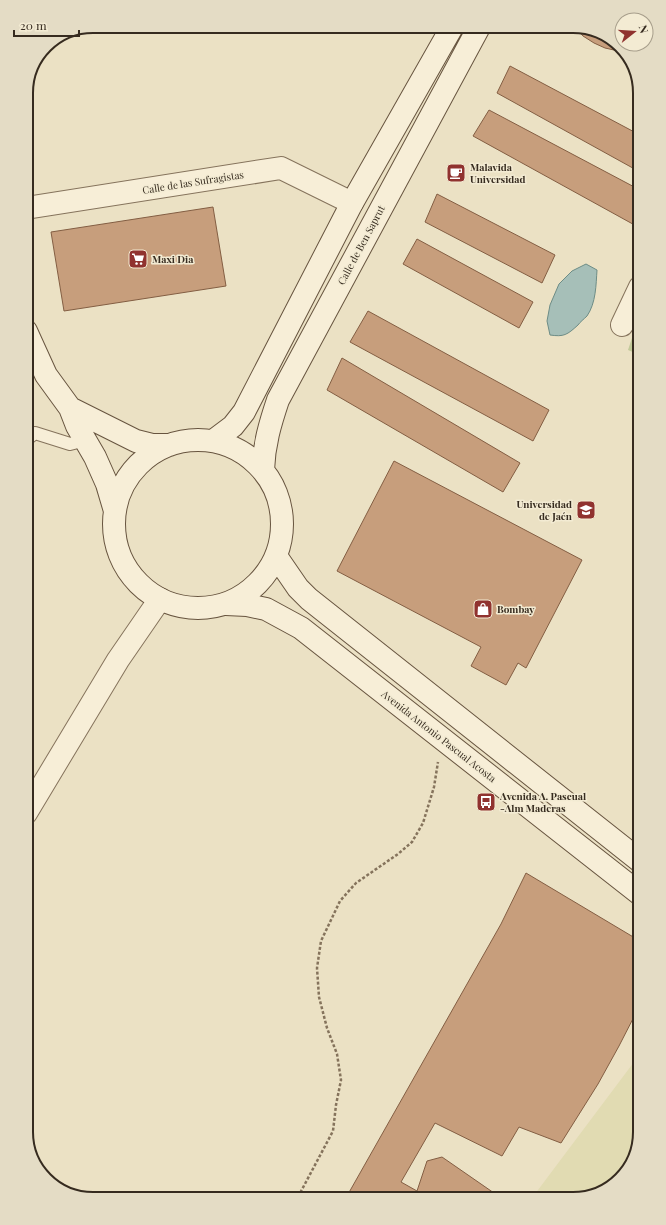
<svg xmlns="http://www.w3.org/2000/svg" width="666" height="1225" font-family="'Playfair Display',serif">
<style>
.farmland{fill:#e1dbb2}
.green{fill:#c2c999}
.water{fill:#a6bfb8;stroke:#6d8c86}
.building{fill:#c79e7c;stroke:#835e43}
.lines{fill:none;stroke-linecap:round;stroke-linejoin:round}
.lane-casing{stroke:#85735c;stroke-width:14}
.street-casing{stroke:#85735c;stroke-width:24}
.secondary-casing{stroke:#67543f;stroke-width:24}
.path{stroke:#85735c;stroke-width:2.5;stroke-dasharray:3 2;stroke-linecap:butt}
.lane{stroke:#f7eed7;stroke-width:12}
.street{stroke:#f7eed7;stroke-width:22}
.secondary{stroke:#f7eed7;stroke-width:22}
.labels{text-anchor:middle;stroke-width:3;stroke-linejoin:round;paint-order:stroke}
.poi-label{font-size:10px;font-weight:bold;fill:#362b1f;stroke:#f3ebd3;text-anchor:start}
.street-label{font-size:10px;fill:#362b1f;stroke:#f3ebd3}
.rim{fill:none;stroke:#362b1f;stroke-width:2}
</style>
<rect width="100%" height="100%" fill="#ebe1c4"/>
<path class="farmland" d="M 640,1054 L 640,1132 L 629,1169 L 599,1194 L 535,1194 Z"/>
<path class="green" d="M 640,314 L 640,355 L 628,350 Z"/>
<path class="water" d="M 586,264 L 597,270 C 596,285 596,303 587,316 C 584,319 580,322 578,325 C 567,335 564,337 550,335 L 547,321 L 550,305 L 559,284 L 572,271 Z"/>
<path class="building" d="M 574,26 L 578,26 L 614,40 L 623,52 L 605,48 L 594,43 L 583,36 Z
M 510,66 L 640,135 L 640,172 L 497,93 Z
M 489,110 L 640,190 L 640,228 L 473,136 Z
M 437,194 L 555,255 L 542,283 L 425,222 Z
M 213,207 L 226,286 L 64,311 L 51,232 Z
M 417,239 L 533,302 L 519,328 L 403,264 Z
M 368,311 L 549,410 L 533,441 L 350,342 Z
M 342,358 L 520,463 L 503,492 L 327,390 Z
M 394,461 L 582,560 L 526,668 L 518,663 L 506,685 L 471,666 L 481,647 L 337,571 Z
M 526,873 L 640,941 L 640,1005 L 619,1046 L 598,1084 L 561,1143 L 519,1127 L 502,1156 L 435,1123 L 401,1182 L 417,1191 L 427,1161 L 442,1157 L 494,1193 L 493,1195 L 347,1196 L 501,924 Z"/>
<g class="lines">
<defs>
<path id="lane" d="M 26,440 L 35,433 L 70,444 L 86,440"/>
<path id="street" d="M 26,208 L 281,168 L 352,203
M 622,325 L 640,287
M 26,813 L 118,660 L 160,599"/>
<path id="secondary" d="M 26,331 L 46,375 L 70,408 L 77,426 L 95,457 L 107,484 L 115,511
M 70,408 L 136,441 L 152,445 L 169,445
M114 524a84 84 0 1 1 168 0a84 84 0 1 1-168 0Z
M 213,441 L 233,426 L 244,412 L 352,203 L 452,27
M 263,470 C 264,444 270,424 278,400 L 479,27
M 276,556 L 298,588 L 309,599 L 640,861
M 226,604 L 247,605 L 266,609 L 301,628 L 640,894"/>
</defs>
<use href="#lane" class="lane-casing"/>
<use href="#street" class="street-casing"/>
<use href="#secondary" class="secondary-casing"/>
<path class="path" d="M 298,1197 L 333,1131 L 336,1105 L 341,1080 L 337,1054 L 327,1028 L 319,997 L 317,968 L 321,941 L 340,901 L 356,883 L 398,854 L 412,842 L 423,823 L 434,787 L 438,762"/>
<use href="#lane" class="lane"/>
<use href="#street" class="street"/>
<use href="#secondary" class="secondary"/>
</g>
<defs>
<symbol id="cafe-square" viewBox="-11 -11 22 22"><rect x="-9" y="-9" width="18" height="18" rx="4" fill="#90322f" stroke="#f3ebd3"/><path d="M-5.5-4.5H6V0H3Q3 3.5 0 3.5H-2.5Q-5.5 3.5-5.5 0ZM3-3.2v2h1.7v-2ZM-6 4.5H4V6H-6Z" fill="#fff"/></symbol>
<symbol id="supermarket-square" viewBox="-11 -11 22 22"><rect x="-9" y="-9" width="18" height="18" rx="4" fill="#90322f" stroke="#f3ebd3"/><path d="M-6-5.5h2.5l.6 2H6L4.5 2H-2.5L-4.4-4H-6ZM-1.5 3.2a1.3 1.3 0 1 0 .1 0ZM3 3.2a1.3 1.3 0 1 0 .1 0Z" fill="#fff"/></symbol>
<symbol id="university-square" viewBox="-11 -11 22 22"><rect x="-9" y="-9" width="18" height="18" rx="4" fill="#90322f" stroke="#f3ebd3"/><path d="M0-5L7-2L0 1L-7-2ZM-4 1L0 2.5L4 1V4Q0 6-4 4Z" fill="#fff"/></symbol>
<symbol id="shop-square" viewBox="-11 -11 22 22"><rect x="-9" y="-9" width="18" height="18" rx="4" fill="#90322f" stroke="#f3ebd3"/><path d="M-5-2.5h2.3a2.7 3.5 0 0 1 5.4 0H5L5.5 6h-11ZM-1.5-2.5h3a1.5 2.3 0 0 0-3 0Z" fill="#fff"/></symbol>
<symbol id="bus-square" viewBox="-11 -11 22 22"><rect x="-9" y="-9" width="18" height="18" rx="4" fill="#90322f" stroke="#f3ebd3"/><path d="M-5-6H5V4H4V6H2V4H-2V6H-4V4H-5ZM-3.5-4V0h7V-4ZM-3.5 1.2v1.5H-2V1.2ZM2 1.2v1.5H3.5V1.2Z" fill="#fff"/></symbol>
</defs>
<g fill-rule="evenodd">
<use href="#cafe-square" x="445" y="162" width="22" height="22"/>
<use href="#supermarket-square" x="127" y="248" width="22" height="22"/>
<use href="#university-square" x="575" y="499" width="22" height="22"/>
<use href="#shop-square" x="472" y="598" width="22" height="22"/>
<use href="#bus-square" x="475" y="791" width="22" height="22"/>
</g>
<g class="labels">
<g class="poi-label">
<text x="470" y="171">Malavida<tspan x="470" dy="12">Universidad</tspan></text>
<text x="152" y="263">Maxi Dia</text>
<text x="572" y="508" text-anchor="end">Universidad<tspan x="572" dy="12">de Jaén</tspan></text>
<text x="497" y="613">Bombay</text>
<text x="500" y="800">Avenida A. Pascual<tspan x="500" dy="12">-Alm Maderas</tspan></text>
</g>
<g class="street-label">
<text transform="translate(193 182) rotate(-9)" y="4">Calle de las Sufragistas</text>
<text transform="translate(361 245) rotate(-62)" y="4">Calle de Ben Saprut</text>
<text transform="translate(439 736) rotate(38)" y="4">Avenida Antonio Pascual Acosta</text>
</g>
</g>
<path d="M0 0H666V1225H0ZM93 33H573A60 60 0 0 1 633 93V1132A60 60 0 0 1 573 1192H93A60 60 0 0 1 33 1132V93A60 60 0 0 1 93 33Z" fill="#e4dcc5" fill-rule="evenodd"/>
<path class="rim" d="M93 33H573A60 60 0 0 1 633 93V1132A60 60 0 0 1 573 1192H93A60 60 0 0 1 33 1132V93A60 60 0 0 1 93 33Z"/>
<g transform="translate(634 32) rotate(73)"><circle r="19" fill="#f3ebd3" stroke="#a79e8b"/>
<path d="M0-3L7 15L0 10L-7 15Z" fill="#90322f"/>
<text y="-6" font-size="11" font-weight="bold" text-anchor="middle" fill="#362b1f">N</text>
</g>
<path d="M14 30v6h65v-6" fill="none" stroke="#362b1f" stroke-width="2"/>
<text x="20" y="30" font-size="12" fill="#362b1f" stroke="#f3ebd3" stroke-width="3" paint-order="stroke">20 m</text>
</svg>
